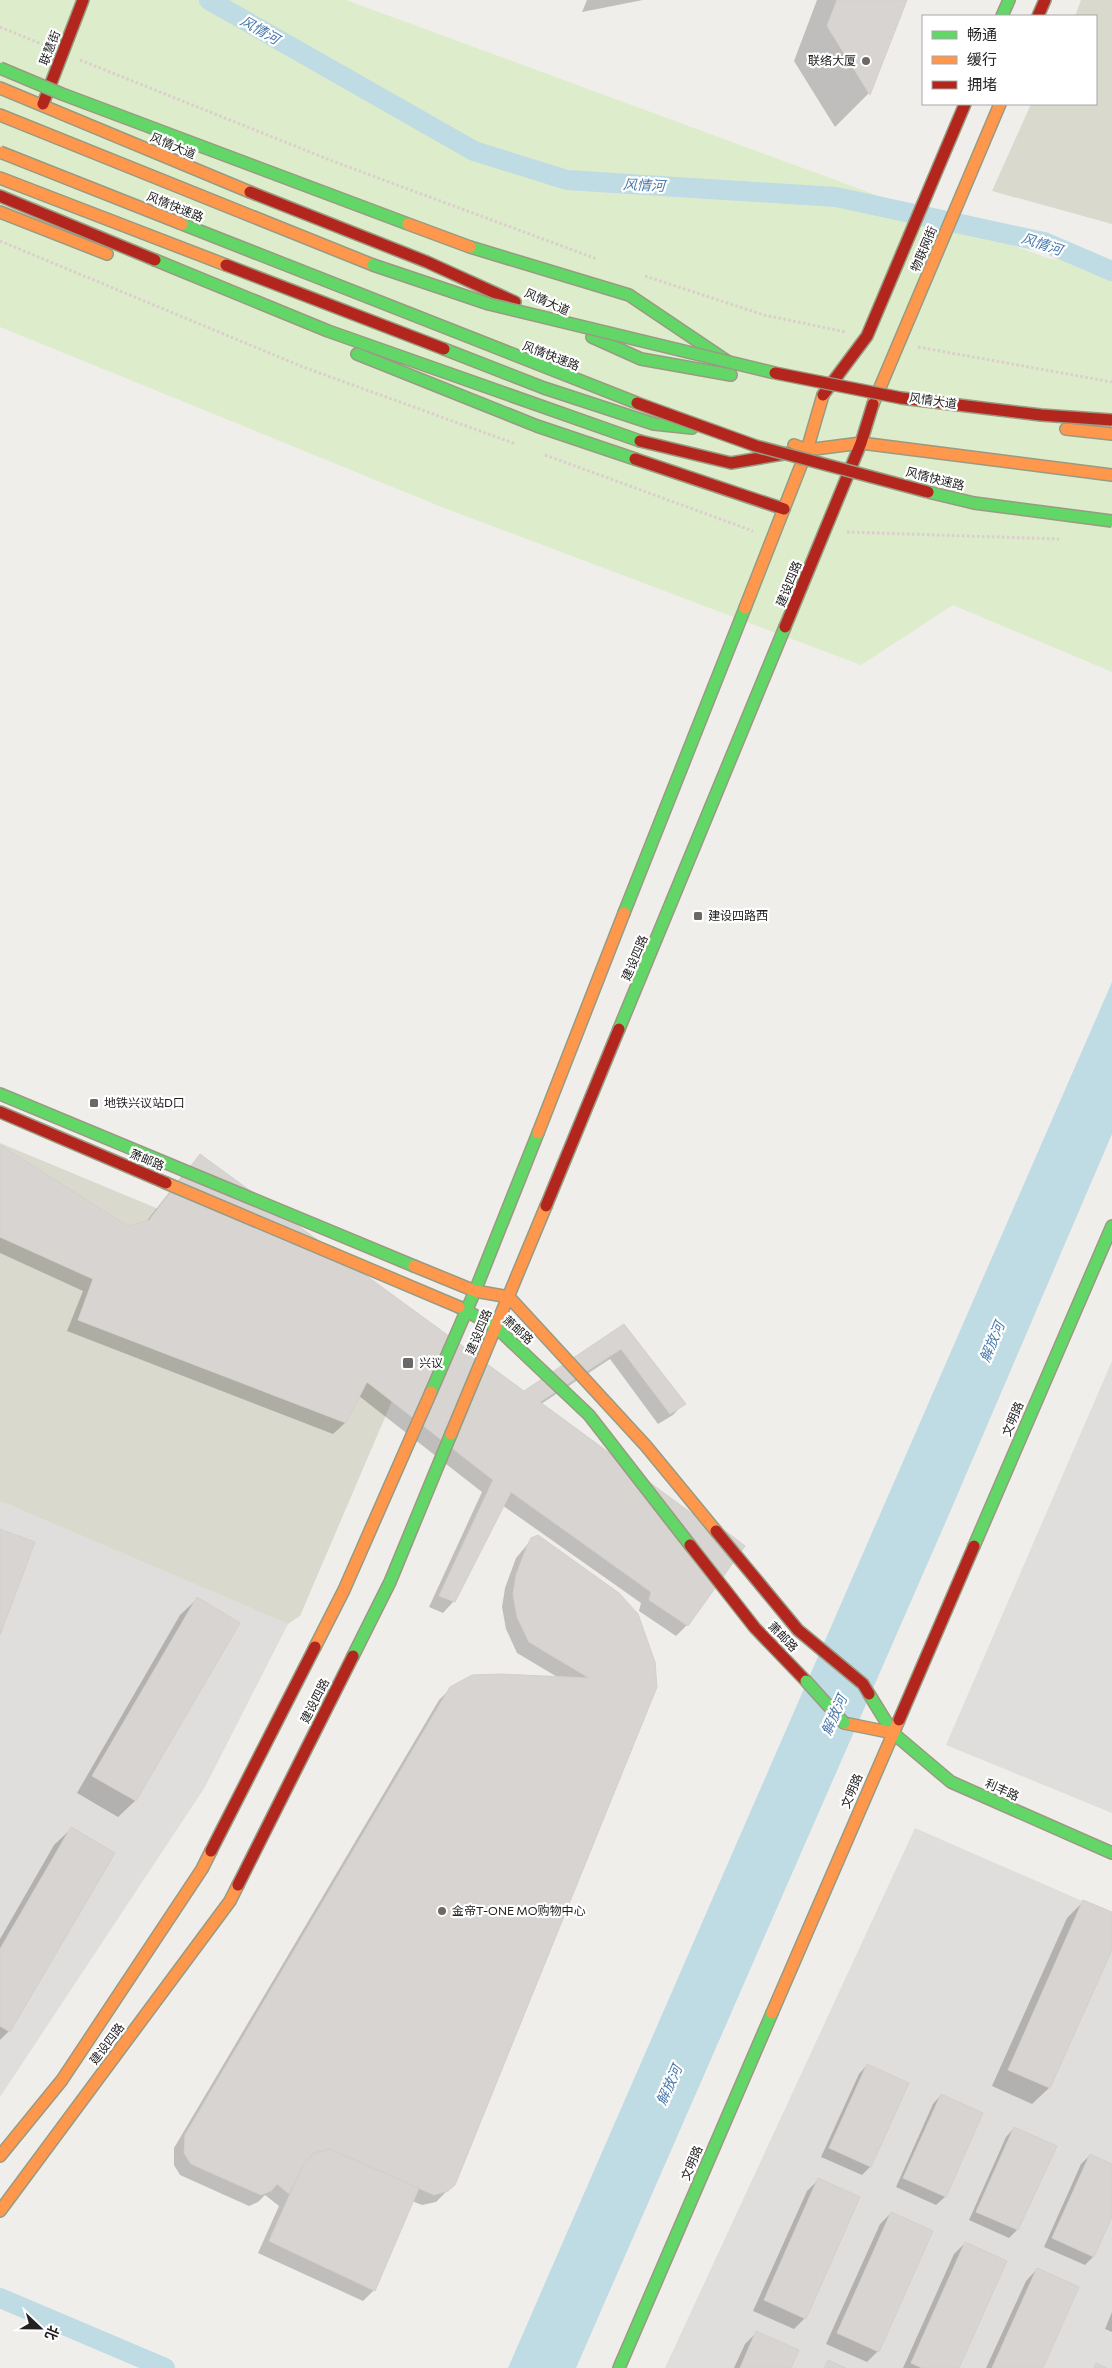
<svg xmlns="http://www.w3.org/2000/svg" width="1112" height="2368" font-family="Commissioner,'Noto Sans SC',sans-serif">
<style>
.residential{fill:#dfdedc}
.construction{fill:#d9d9cd}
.grass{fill:#ddeccb}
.water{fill:#bfdbe3}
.shadow{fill:#0003}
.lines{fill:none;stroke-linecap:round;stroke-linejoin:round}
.canal{stroke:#bfdbe3;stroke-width:20}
.building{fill:#d7d4d2;stroke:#d3d0cc}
.fast-casing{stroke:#999a82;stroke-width:14}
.slow-casing{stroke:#999a82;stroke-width:14}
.jam-casing{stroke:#999a82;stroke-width:14}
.path{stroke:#dccecd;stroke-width:3;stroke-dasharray:2.5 2.5;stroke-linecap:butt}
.fast{stroke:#63d668;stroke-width:11}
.slow{stroke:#ff974d;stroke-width:11}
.jam{stroke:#b3261e;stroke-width:11}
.fast-bridge-casing{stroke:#999a82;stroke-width:14;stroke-linecap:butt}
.slow-bridge-casing{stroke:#999a82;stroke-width:14;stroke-linecap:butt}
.jam-bridge-casing{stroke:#999a82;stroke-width:14;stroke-linecap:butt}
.fast-bridge{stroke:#63d668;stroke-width:11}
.slow-bridge{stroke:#ff974d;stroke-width:11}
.jam-bridge{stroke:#b3261e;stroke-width:11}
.poi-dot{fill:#6a6968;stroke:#fff;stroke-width:2}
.labels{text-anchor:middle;stroke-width:4.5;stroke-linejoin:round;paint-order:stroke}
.street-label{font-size:12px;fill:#222;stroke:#fff}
.poi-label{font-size:12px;fill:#222;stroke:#fff;text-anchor:start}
.water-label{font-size:14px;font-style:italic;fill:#4a7aab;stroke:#fff}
</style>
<rect width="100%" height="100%" fill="#f0eeeb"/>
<path class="residential" d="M 1112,1361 L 1112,1813 L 946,1745 Z
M 0,1501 L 288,1624 L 205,1787 L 0,2097 Z
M 915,1828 L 1112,1914 L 1112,2368 L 665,2368 Z"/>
<path class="construction" d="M 1081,0 L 1112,0 L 1112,224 L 992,191 L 1031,104 L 1096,104 L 1096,16 L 1075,16 Z
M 0,1143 L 185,1220 L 404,1373 L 300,1616 L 288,1624 L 0,1501 Z"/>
<path class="grass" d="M 0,0 L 346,0 L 1050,259 L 1112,262 L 1112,672 L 953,605 L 861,665 L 444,508 L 0,327 Z"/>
<path class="water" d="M 1112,982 L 1112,1134 L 947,1519 L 576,2368 L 508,2368 Z"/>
<path class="shadow" d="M 587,0 L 643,0 L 582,12 Z
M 817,0 L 906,0 L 868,94 L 835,127 L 794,61 Z
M 0,1146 L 128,1227 L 146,1222 L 189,1167 L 524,1393 L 624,1325 L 684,1403 L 673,1415 L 658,1424 L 610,1359 L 541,1404 L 687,1625 L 676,1636 L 639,1611 L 641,1603 L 502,1505 L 454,1601 L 443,1613 L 429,1607 L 482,1492 L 359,1396 L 345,1423 L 333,1434 L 67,1331 L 83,1291 L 0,1253 Z
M 532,1539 L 618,1594 L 454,2184 L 436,2202 L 422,2205 L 412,2201 L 374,2290 L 363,2301 L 258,2253 L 279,2206 L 265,2195 L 258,2202 L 249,2206 L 180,2175 L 174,2165 L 174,2148 L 439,1700 L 451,1688 L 559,1678 L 517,1653 L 506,1629 L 502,1607 L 505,1588 L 516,1558 Z
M 197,1599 L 239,1623 L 135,1801 L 118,1817 L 77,1793 L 180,1615 Z
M 71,1829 L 9,2031 L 0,2040 L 0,1939 L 54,1845 Z
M 1084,1901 L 1112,1914 L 1112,1947 L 1049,2088 L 1032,2104 L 992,2086 L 1067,1918 Z
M 867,2065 L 870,2167 L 862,2175 L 821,2157 L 859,2074 Z
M 941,2095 L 982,2113 L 945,2197 L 936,2205 L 896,2187 L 933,2104 Z
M 1014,2128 L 1017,2230 L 1009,2238 L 969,2220 L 1006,2137 Z
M 1090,2155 L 1112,2165 L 1112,2214 L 1093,2257 L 1085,2265 L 1044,2247 L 1081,2164 Z
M 818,2180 L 805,2318 L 794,2329 L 753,2311 L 807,2191 Z
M 891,2213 L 878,2351 L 867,2362 L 826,2344 L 880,2224 Z
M 965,2243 L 958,2368 L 903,2368 L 954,2254 Z
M 1037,2269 L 1041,2368 L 986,2368 L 1026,2281 Z
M 1112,2312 L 1112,2332 L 1105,2329 Z
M 757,2332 L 789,2368 L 734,2368 L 745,2344 Z"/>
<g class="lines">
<path class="canal" d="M 209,0 L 474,151 L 567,180 L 836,197 L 1044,242 L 1112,271
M 0,2298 L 165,2368"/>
</g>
<path class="building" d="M 837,0 L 907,0 L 870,95 L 827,26 Z
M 0,1145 L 128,1226 L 149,1220 L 200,1154 L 524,1391 L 624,1324 L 686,1404 L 670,1414 L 621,1349 L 540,1402 L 698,1518 L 706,1516 L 745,1546 L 688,1626 L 649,1600 L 651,1592 L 511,1492 L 455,1602 L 439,1596 L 493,1480 L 367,1382 L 346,1423 L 78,1320 L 93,1279 L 0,1237 Z
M 0,1529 L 35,1542 L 0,1635 Z
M 538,1535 L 619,1593 L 638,1614 L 655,1662 L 657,1687 L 455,2185 L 448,2191 L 434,2195 L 330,2149 L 314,2153 L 303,2165 L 289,2194 L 277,2184 L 271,2191 L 261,2195 L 191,2164 L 184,2153 L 185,2135 L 450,1687 L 472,1675 L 501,1674 L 589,1678 L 529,1642 L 517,1617 L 513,1594 L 516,1575 L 527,1546 L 531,1538 Z
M 197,1597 L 240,1623 L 136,1801 L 92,1776 Z
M 71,1827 L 115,1853 L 10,2032 L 0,2026 L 0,1949 Z
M 1083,1900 L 1112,1912 L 1112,1950 L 1050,2088 L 1008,2070 Z
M 867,2064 L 909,2083 L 871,2167 L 829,2148 Z
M 941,2094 L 983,2113 L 946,2197 L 903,2178 Z
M 1014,2127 L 1057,2146 L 1018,2230 L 976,2212 Z
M 330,2149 L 419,2188 L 375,2291 L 269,2241 L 303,2165 L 314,2153 Z
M 1090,2154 L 1112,2164 L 1112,2217 L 1094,2257 L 1052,2238 Z
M 818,2178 L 860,2197 L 806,2319 L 764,2300 Z
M 891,2212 L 933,2231 L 879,2352 L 837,2333 Z
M 965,2242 L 1007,2261 L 959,2368 L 922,2368 L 911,2363 Z
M 1037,2268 L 1079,2287 L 1043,2368 L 992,2368 Z
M 756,2331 L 799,2350 L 791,2368 L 740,2368 Z
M 828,2360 L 846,2368 L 824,2368 Z
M 1096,2363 L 1107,2368 L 1094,2368 Z"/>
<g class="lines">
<defs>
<path id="fast" d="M 1002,16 L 1009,0
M 470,247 L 629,295 L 727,361
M 155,260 L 328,331 L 640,441
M 592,337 L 641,359 L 731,375
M 444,349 L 544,388 L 654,424 L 692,428
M 357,354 L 537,426 L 635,459
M 624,913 L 745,608
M 619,1029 L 785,627
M 0,1094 L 414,1266
M 459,1307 L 496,1327 L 589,1415 L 690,1545
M 431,1392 L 475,1291 L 538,1133
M 974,1546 L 1112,1226
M 353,1656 L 390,1582 L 451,1434
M 869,1694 L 893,1733 L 951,1782 L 1112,1853
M 619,2368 L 772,2013"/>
<path id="slow" d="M 0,88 L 250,192
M 0,115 L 373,265
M 0,178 L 226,265
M 0,212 L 107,254
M 873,404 L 1000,104
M 1066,429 L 1112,434
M 794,445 L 807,450 L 861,443 L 1112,475
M 745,608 L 807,450 L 823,395
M 538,1133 L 624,913
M 166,1183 L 459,1307
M 414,1266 L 475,1291 L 509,1297 L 646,1446 L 716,1531
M 451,1434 L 546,1206
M 315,1647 L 344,1590 L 431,1392
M 844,1723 L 893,1733
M 772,2013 L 899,1720
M 0,2156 L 62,2080 L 202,1869 L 211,1851
M 0,2211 L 230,1901 L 238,1885"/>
<path id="jam" d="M 1038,16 L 1045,0
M 43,104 L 83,0
M 250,192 L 427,262 L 515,302
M 0,196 L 155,260
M 226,265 L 444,349
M 823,395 L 867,336 L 965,104
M 640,441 L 731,463 L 789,453
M 635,459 L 784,509
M 785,627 L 861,443 L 873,404
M 0,1112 L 166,1183
M 546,1206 L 619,1029
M 716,1531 L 798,1630 L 863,1684 L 869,1694
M 690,1545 L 755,1628 L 806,1681
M 899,1720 L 974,1546
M 211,1851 L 315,1647
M 238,1885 L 353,1656"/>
</defs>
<use href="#fast" class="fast-casing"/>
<use href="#slow" class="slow-casing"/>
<use href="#jam" class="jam-casing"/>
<path class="path" d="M 0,27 L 44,45
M 80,60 L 335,162 L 597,259
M 0,241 L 303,367 L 516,444
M 645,276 L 764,315 L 846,332
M 918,347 L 1112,382
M 545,455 L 753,531
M 847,532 L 1059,539"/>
<use href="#fast" class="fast"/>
<use href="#slow" class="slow"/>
<use href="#jam" class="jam"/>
<defs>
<path id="fast-bridge" d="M 0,68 L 62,94 L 408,224
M 182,224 L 637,403
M 373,265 L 489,304 L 775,373
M 928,492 L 974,503 L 1112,521
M 806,1681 L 844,1723"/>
<path id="slow-bridge" d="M 0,152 L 182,224
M 408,224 L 470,247"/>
<path id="jam-bridge" d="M 775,373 L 901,398 L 1041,415 L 1112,420
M 637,403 L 756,446 L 928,492"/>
</defs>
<use href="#fast-bridge" class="fast-bridge-casing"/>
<use href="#slow-bridge" class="slow-bridge-casing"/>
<use href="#jam-bridge" class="jam-bridge-casing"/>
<use href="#fast-bridge" class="fast-bridge"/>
<use href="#slow-bridge" class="slow-bridge"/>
<use href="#jam-bridge" class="jam-bridge"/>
</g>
<g class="poi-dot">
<circle cx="866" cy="61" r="5"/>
<rect x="693" y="911" width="10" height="10" rx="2.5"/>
<rect x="89" y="1098" width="10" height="10" rx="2.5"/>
<rect x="402" y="1357" width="12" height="12" rx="2.5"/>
<circle cx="442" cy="1911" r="5"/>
</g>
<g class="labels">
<g class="street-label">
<text transform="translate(50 48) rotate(-69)" y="4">联慧街</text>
<text transform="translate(173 146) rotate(23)" y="4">风情大道</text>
<text transform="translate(175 207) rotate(22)" y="4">风情快速路</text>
<text transform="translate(924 249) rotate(-67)" y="4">物联网街</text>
<text transform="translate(547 302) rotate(24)" y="4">风情大道</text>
<text transform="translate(551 356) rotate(21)" y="4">风情快速路</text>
<text transform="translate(933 401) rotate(8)" y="4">风情大道</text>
<text transform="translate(935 479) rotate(14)" y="4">风情快速路</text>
<text transform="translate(789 584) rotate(-68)" y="4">建设四路</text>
<text transform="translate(635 958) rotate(-67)" y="4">建设四路</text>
<text transform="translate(147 1160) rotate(23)" y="4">萧邮路</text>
<text transform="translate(518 1330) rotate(42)" y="4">萧邮路</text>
<text transform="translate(479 1332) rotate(-67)" y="4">建设四路</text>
<text transform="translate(1013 1419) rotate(-67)" y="4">文明路</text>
<text transform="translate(783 1637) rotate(46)" y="4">萧邮路</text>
<text transform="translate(315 1701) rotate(-63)" y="4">建设四路</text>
<text transform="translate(1002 1790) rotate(24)" y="4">利丰路</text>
<text transform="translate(852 1791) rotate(-67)" y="4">文明路</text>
<text transform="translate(107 2044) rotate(-53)" y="4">建设四路</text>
<text transform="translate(692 2163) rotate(-67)" y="4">文明路</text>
</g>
<g class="poi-label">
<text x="856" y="65" text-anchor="end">联络大厦</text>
<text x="708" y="920">建设四路西</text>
<text x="104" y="1107">地铁兴议站D口</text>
<text x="419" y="1367">兴议</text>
<text x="452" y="1915">金帝T-ONE MO购物中心</text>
</g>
<g class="water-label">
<text transform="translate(260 30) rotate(30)" y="5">风情河</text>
<text transform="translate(644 185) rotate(3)" y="5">风情河</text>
<text transform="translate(1042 244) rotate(18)" y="5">风情河</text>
<text transform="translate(992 1342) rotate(-67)" y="5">解放河</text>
<text transform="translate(834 1715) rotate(-66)" y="5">解放河</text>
<text transform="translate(669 2085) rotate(-66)" y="5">解放河</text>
</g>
</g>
<rect x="922" y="15" width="175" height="90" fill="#ffffff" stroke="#a7a7a7"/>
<rect x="932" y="31" width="25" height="8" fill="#63d668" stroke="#a7a7a7"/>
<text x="967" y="40" font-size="15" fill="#222222">畅通</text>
<rect x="932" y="56" width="25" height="8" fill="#ff974d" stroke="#a7a7a7"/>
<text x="967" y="65" font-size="15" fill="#222222">缓行</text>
<rect x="932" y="81" width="25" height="8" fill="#b3261e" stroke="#a7a7a7"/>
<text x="967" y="90" font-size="15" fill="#222222">拥堵</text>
<g transform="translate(40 2328) rotate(112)" stroke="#ffffff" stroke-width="4" paint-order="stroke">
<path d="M0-4L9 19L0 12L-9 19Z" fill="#222222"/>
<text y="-8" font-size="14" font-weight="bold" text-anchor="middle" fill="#222222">北</text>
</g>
</svg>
